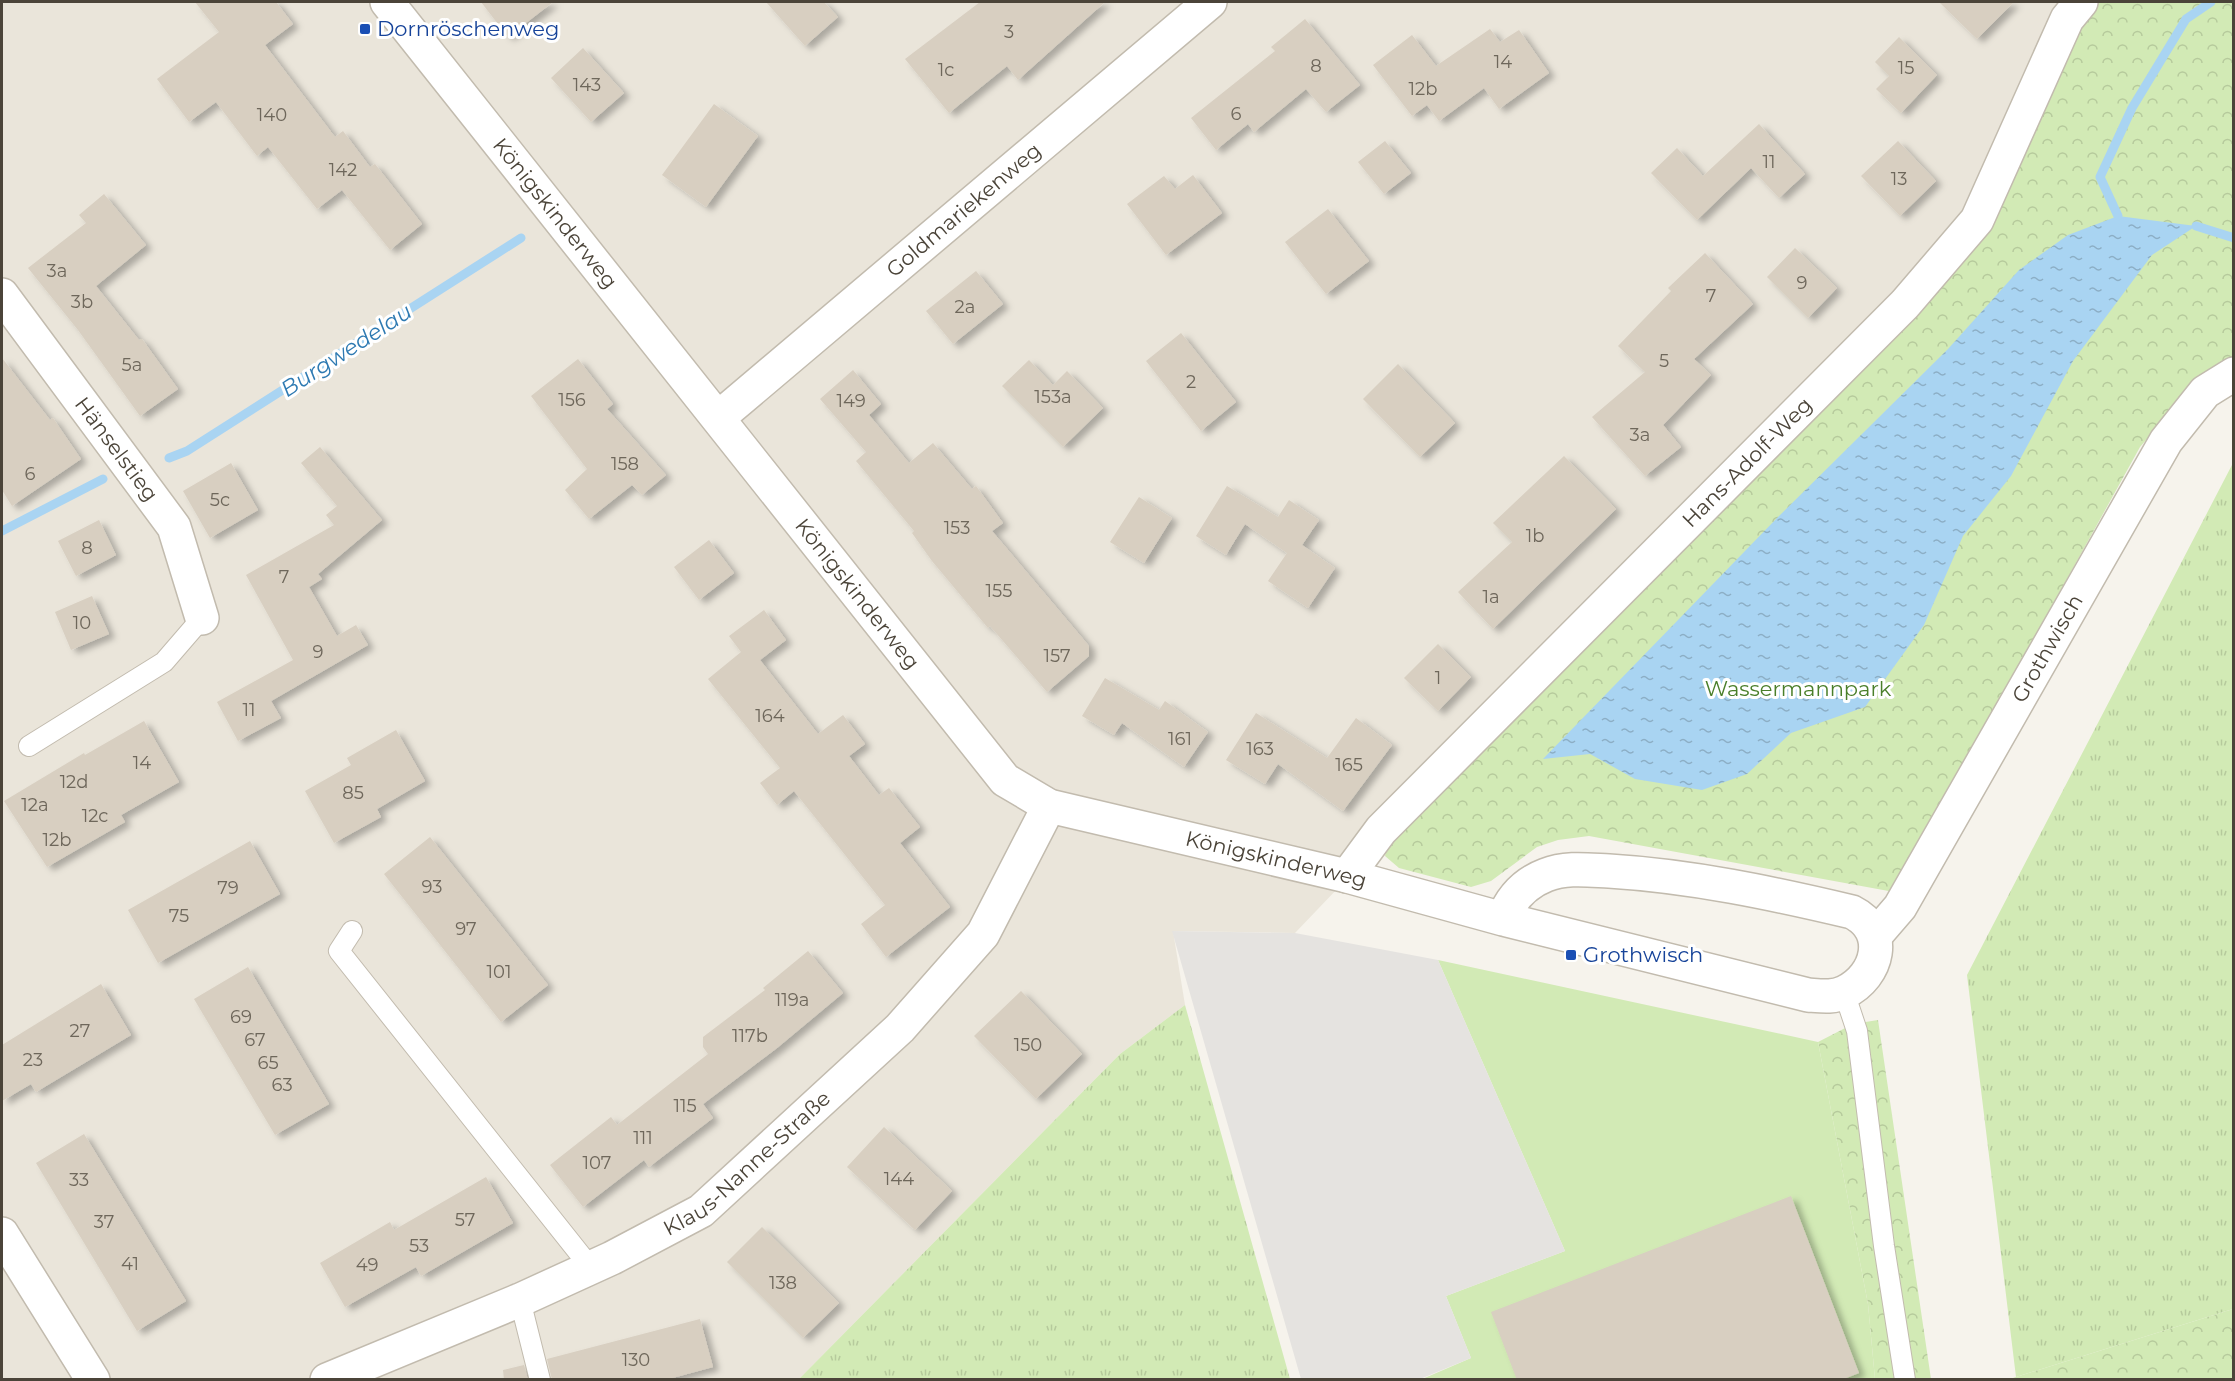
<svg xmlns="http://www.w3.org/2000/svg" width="2235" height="1381" font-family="Montserrat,sans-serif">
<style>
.residential{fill:#eae5da}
.grass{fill:url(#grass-tufts)}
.forest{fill:url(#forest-crowns)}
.pitch{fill:#d2eab5}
.parking{fill:#e5e3e0}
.water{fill:url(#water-ripples)}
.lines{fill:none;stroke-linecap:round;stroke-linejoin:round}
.stream{stroke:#a9d4f2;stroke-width:9}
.building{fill:#d8cfc1;filter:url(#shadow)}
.lane-casing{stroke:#c2bbae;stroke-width:22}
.street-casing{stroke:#c2bbae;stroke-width:36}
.lane{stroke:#fff;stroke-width:20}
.street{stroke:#fff;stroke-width:33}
.transit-dot{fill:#1a4fb4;stroke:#fff;stroke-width:2}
.labels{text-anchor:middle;stroke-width:6;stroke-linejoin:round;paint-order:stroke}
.number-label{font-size:18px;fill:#6e675b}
.transit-label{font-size:21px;fill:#164399;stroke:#fff;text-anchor:start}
.street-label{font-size:21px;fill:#4b4439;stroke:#fff}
.park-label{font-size:21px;fill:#4a7f2a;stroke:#fff}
.water-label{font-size:22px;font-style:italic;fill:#2e7ab2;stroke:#fff}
</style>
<defs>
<pattern id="grass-tufts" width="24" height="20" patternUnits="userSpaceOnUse" patternTransform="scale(1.5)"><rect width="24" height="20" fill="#d2eab5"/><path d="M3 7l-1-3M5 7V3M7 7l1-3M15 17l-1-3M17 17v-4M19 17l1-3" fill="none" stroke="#b6ca9c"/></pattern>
<pattern id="forest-crowns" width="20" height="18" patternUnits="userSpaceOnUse" patternTransform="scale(1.5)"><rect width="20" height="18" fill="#d2eab5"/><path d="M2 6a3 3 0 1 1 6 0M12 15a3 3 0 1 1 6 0" fill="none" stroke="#b6ca9c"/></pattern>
<pattern id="water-ripples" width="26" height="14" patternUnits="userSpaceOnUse" patternTransform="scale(1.5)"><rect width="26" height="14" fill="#a9d4f2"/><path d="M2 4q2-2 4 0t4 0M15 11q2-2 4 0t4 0" fill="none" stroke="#8caec5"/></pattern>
<filter id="shadow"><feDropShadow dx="6" dy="4" stdDeviation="3" flood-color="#0004"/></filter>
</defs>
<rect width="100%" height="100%" fill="#f6f3ec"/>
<path class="residential" d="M 2,2 L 2078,2 L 1977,220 L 1295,933 L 1173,931 L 1185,1005 L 1120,1054 L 799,1379 L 2,1380 Z"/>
<path class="grass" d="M 2233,463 L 2233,1309 L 2016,1377 L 1967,975 Z
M 1185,1005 L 1290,1379 L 799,1379 L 1120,1054 Z"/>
<path class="forest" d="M 2100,2 L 2233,2 L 2233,377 L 2185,395 L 2140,447 L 1894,892 L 1589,836 L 1558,840 L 1537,847 L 1491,881 L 1471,887 L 1399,868 L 1385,856 L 1389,836 L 1980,229 L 2081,24 Z
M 1878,1020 L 1931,1379 L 1875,1379 L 1868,1304 L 1818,1042 L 1853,1024 Z
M 2233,1309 L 2233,1379 L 2010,1379 L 2016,1377 Z"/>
<path class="pitch" d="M 1438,960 L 1818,1042 L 1868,1304 L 1875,1379 L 1420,1380 L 1471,1358 L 1446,1296 L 1565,1251 Z"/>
<path class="parking" d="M 1172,931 L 1295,933 L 1438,960 L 1565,1251 L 1446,1296 L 1471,1358 L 1420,1379 L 1301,1379 Z"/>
<path class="water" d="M 2118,216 L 2196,226 L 2152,255 L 2073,361 L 2011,476 L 1963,536 L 1924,625 L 1865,707 L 1791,733 L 1747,774 L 1702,790 L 1635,779 L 1590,754 L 1543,759 L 1778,517 L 1948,349 L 2019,270 L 2068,235 Z"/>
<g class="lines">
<path class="stream" d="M 2118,216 L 2100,177 L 2132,108 L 2186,19 L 2211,2
M 2196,226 L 2234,238
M 169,458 L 187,451 L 521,238
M 2,531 L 103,479"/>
</g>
<path class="building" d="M 195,2 L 276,2 L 293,24 L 265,45 L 335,137 L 343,131 L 370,167 L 375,164 L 422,224 L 390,250 L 342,190 L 317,209 L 268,147 L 257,156 L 216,102 L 189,122 L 157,79 L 219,32 Z
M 481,2 L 553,2 L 508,37 Z
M 766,2 L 824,2 L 838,17 L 805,46 Z
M 980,2 L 1105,2 L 1018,80 L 1007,66 L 949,113 L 905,59 Z
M 1939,2 L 2014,2 L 1977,39 Z
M 1305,19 L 1360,85 L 1326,112 L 1306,89 L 1254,132 L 1248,124 L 1216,150 L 1191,118 L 1275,51 L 1271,47 Z
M 1490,29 L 1500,42 L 1519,30 L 1549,73 L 1499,109 L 1484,88 L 1439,121 L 1427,105 L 1412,116 L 1373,65 L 1412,35 L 1436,66 Z
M 1899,37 L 1937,75 L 1901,113 L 1876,89 L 1889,76 L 1875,62 Z
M 583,48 L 624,93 L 591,122 L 551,78 Z
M 714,104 L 758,136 L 706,207 L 662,175 Z
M 1759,124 L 1805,174 L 1779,198 L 1751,168 L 1697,220 L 1651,173 L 1677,148 L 1703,176 Z
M 1385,141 L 1411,173 L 1384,194 L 1358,162 Z
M 1898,141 L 1936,181 L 1900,216 L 1861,176 Z
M 1193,175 L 1222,213 L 1166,255 L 1127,204 L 1164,176 L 1175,189 Z
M 104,194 L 146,245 L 96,286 L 139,340 L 142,339 L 178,389 L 140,416 L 78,330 L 28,268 L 86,223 L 79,215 Z
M 1328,209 L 1369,261 L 1326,294 L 1285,242 Z
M 1795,248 L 1837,288 L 1808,318 L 1767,277 Z
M 1705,253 L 1753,304 L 1694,359 L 1711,375 L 1663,425 L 1681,447 L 1645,476 L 1592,417 L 1645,372 L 1618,346 L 1671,291 L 1668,288 Z
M 976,271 L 1003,304 L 953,344 L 926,311 Z
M 1181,333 L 1236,402 L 1201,431 L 1146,361 Z
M 2,358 L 50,420 L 53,418 L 81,459 L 12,506 L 2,490 Z
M 578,359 L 613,404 L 607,409 L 666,475 L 642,495 L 632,485 L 589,519 L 565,490 L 587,469 L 531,396 Z
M 1029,360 L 1053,385 L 1067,371 L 1103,408 L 1063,447 L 1002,386 Z
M 1398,364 L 1455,423 L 1420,457 L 1363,399 Z
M 853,370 L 881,404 L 869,415 L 909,463 L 933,443 L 972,489 L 976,486 L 1003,523 L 992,531 L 1089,646 L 1089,656 L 1047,692 L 990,626 L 988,628 L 932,561 L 912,533 L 914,531 L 856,461 L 866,452 L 820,399 Z
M 320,447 L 382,520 L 318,574 L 322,579 L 309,587 L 337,636 L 356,625 L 368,645 L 271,701 L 281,718 L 238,741 L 217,702 L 293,660 L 246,575 L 334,525 L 326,515 L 337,506 L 301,463 Z
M 1564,456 L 1616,509 L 1493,629 L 1458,592 L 1512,542 L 1493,523 Z
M 231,463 L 258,510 L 210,538 L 183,491 Z
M 1227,486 L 1278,517 L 1289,500 L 1319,520 L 1302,545 L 1335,568 L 1308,608 L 1268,581 L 1287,553 L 1245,524 L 1226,555 L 1196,536 Z
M 1139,497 L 1172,518 L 1144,563 L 1110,542 Z
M 99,520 L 116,555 L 76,576 L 58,541 Z
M 709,540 L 734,573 L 699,600 L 674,567 Z
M 92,596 L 109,634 L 71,650 L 55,612 Z
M 764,610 L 786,640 L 760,660 L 818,734 L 843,715 L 865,744 L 849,756 L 879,795 L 889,788 L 920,827 L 900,843 L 950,907 L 886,957 L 861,924 L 885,905 L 794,791 L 777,805 L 760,783 L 780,768 L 708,679 L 741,652 L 729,636 Z
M 1438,644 L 1471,677 L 1438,711 L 1404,678 Z
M 1105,678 L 1159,710 L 1165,701 L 1208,732 L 1184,767 L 1122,723 L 1114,735 L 1082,716 Z
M 1256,713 L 1327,758 L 1356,718 L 1392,745 L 1343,811 L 1278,764 L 1265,784 L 1226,760 Z
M 144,721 L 179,782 L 121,815 L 125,822 L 47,867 L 4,801 L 84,753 L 85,755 Z
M 396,730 L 425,781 L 377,809 L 381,817 L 334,843 L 305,791 L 351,765 L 347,758 Z
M 430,837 L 548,985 L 501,1022 L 384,874 Z
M 250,841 L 280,894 L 158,963 L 128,910 Z
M 808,951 L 843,993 L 777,1048 L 703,1104 L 713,1118 L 649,1167 L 644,1160 L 583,1207 L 550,1165 L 611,1117 L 617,1125 L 708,1054 L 703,1047 L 703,1037 L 765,990 L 763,988 Z
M 248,967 L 329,1104 L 275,1135 L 194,999 Z
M 101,984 L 131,1035 L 36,1092 L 31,1084 L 2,1101 L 2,1045 Z
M 1021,991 L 1082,1054 L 1036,1099 L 974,1036 Z
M 884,1127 L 952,1191 L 915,1230 L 847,1167 Z
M 84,1134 L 186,1301 L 137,1331 L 36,1163 Z
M 486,1177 L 513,1223 L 421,1276 L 416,1267 L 345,1307 L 320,1263 L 390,1222 L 394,1230 Z
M 1791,1196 L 1859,1373 L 1841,1380 L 1517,1380 L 1491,1312 Z
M 762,1227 L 839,1303 L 803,1338 L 727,1262 Z
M 700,1319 L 713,1367 L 665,1380 L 552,1380 L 547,1359 Z
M 524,1365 L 528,1380 L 504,1380 L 503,1370 Z"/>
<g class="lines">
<defs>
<path id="lane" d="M 29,746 L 164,662 L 202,618
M 352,931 L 339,951 L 591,1268
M 1844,992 L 1857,1031 L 1884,1246 L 1905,1380
M 520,1300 L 540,1380"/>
<g id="street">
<path id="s1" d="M 387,2 L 1005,780 L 1049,806 L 1347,876 L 1503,919 L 1808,995 C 1821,996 1833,998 1845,992 C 1878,976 1890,931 1852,912 C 1772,893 1691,876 1609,871 C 1588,870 1566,867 1546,875 C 1525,883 1511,898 1503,919"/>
<path id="s2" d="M 2,295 L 174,527 L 202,618"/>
<path id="s3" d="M 718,418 L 1210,2"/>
<path id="s4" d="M 1347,876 L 1381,830 L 1905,304 L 1977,220 L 2067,19 L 2081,2"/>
<path id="s5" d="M 1875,936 L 1900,907 L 2166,441 L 2205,392 L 2234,374"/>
<path d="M 2,1234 L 93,1380"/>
<path id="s6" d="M 327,1380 L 520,1300 L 612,1258 L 701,1211 L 900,1028 L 983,934 L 1049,806"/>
</g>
</defs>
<use href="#lane" class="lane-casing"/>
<use href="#street" class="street-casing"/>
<use href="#lane" class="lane"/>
<use href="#street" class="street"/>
</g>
<g class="transit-dot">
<rect x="359" y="23" width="12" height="12" rx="3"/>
<rect x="1565" y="949" width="12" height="12" rx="3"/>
</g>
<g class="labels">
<g class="number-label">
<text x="1009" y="38">3</text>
<text x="1503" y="68">14</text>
<text x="1316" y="72">8</text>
<text x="1906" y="74">15</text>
<text x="946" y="76">1c</text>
<text x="587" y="91">143</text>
<text x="1423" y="95">12b</text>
<text x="1236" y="120">6</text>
<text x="272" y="121">140</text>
<text x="1769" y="168">11</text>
<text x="343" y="176">142</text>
<text x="1899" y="185">13</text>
<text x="57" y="277">3a</text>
<text x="1802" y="289">9</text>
<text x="1711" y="302">7</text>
<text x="82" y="308">3b</text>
<text x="965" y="313">2a</text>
<text x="1664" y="367">5</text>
<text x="132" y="371">5a</text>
<text x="1191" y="388">2</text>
<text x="1053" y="403">153a</text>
<text x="572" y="406">156</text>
<text x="851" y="407">149</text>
<text x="1640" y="441">3a</text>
<text x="625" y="470">158</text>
<text x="30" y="480">6</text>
<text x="220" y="506">5c</text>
<text x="957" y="534">153</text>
<text x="1535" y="542">1b</text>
<text x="87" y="554">8</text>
<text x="284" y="583">7</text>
<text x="999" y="597">155</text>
<text x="1491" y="603">1a</text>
<text x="82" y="629">10</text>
<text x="318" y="658">9</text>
<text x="1057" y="662">157</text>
<text x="1438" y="684">1</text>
<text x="249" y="716">11</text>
<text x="770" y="722">164</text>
<text x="1180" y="745">161</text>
<text x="1260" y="755">163</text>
<text x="142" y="769">14</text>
<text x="1349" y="771">165</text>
<text x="74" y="788">12d</text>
<text x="353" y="799">85</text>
<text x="35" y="811">12a</text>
<text x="95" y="822">12c</text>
<text x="57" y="846">12b</text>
<text x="432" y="893">93</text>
<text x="228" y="894">79</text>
<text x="179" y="922">75</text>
<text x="466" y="935">97</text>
<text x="499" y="978">101</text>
<text x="792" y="1006">119a</text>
<text x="241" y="1023">69</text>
<text x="80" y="1037">27</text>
<text x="750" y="1042">117b</text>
<text x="255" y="1046">67</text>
<text x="1028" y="1051">150</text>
<text x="33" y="1066">23</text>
<text x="268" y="1069">65</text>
<text x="282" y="1091">63</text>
<text x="685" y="1112">115</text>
<text x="643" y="1144">111</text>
<text x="597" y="1169">107</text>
<text x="899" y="1185">144</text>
<text x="79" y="1186">33</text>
<text x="465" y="1226">57</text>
<text x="104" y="1228">37</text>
<text x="419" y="1252">53</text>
<text x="130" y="1270">41</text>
<text x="367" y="1271">49</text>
<text x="783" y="1289">138</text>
<text x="636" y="1366">130</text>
</g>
<g class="transit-label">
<text x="377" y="36">Dornröschenweg</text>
<text x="1583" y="962">Grothwisch</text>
</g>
<g class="street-label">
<text dy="7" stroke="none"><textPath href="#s3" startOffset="322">Goldmariekenweg</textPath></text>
<text dy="7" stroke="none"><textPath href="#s1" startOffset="270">Königskinderweg</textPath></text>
<text dy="7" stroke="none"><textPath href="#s2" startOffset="192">Hänselstieg</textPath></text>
<text dy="7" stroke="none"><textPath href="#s4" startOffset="576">Hans-Adolf-Weg</textPath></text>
<text dy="7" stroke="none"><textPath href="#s1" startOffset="756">Königskinderweg</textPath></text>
<text dy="7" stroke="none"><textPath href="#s5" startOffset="336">Grothwisch</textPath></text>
<text dy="7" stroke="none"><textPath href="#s1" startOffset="1278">Königskinderweg</textPath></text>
<text dy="7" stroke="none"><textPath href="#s6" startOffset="476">Klaus-Nanne-Straße</textPath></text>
</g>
<g class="park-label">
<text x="1798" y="696">Wassermannpark</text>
</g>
<g class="water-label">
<text transform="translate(346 350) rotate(-33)" y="8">Burgwedelau</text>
</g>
</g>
<rect width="2235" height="1381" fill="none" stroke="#4b4439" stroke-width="6"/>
</svg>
